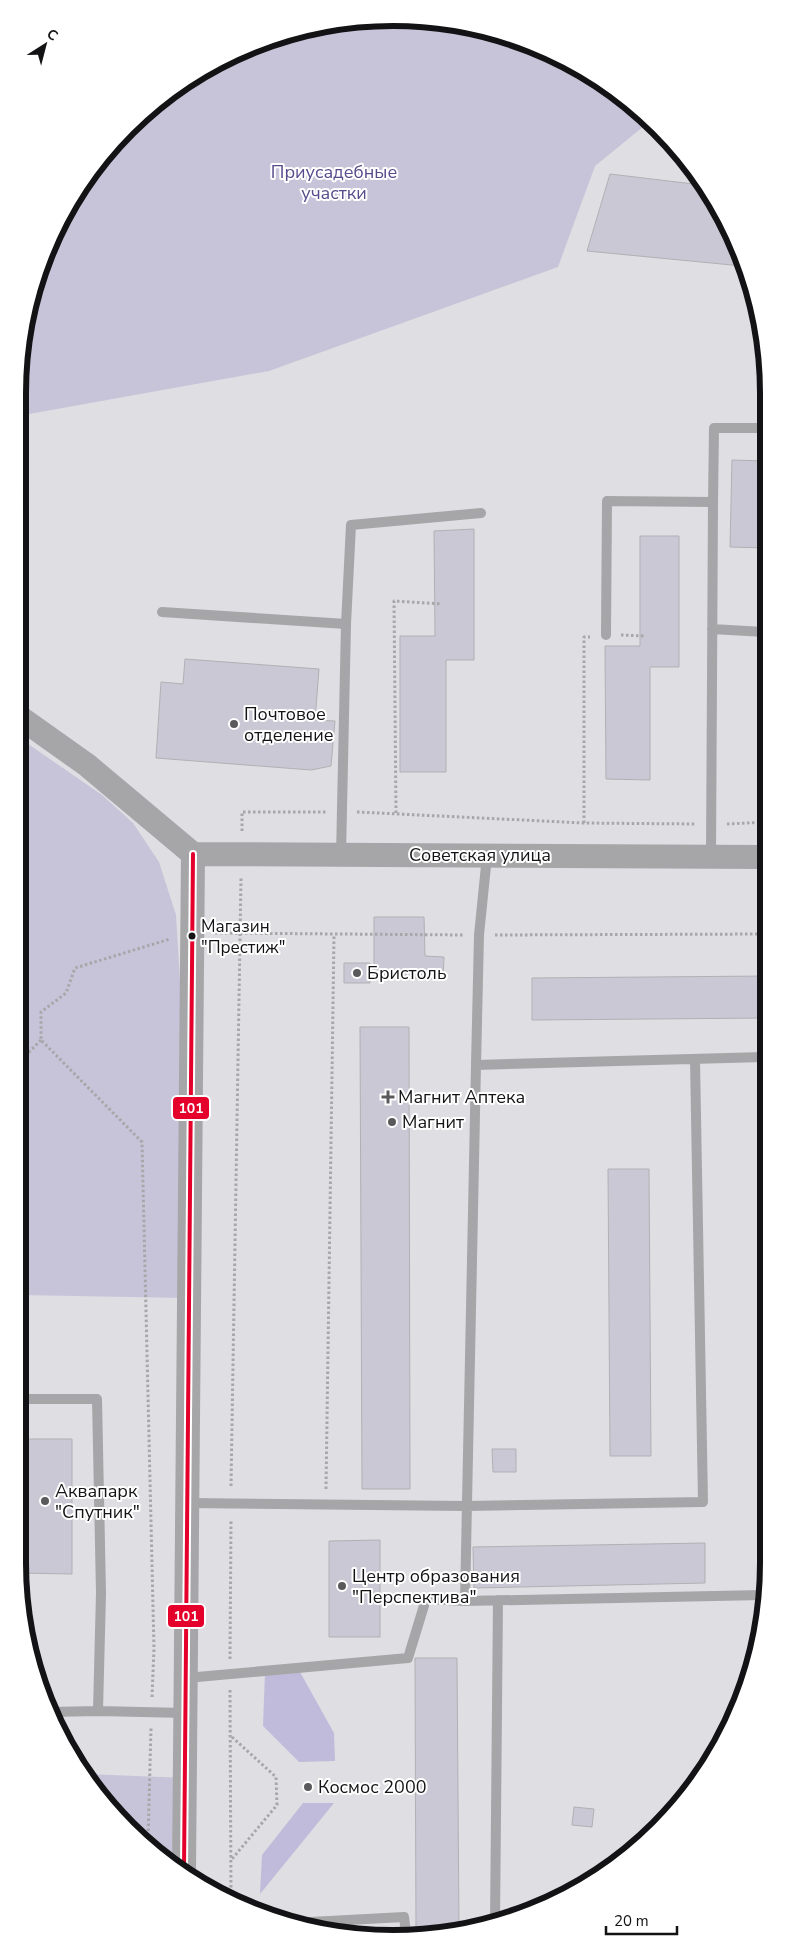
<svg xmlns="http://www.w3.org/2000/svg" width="786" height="1956" font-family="'Nunito Sans',sans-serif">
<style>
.green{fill:#c7c4d9}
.forest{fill:#c0bbda}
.building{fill:#cac8d4;stroke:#b1b0b4}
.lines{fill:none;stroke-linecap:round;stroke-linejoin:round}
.path{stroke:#a7a7a9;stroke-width:3;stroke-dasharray:2.5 2.5;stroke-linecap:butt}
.service{stroke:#a6a6a8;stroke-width:10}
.tertiary{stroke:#a6a6a8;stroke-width:24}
.bus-1-casing{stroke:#fff;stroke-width:8}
.bus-1{stroke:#e4002b;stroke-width:4}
.poi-dot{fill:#5a5a5d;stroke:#fff;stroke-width:2}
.bus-dot{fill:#131315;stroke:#fff;stroke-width:2}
.labels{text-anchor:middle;stroke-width:4;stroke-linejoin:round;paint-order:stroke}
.bus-label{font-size:17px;fill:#131315;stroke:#fff;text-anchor:start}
.park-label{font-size:18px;fill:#584b8c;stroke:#fff}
.poi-label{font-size:18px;fill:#131315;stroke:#fff;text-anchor:start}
.street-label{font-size:18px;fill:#131315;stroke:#fff}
.rim{fill:none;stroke:#131315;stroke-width:6}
.line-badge{stroke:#fff;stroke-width:2}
.badge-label{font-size:14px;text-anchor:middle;font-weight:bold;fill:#fff}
</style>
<rect width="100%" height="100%" fill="#dfdee3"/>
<path class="green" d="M 368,18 L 442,21 L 513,37 L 601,81 L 649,122 L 595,166 L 558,267 L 269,371 L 18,416 L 18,393 L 37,273 L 68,206 L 110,146 L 164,95 L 227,56 L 296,30 Z
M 18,737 L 102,795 L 133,823 L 159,862 L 176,915 L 184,1047 L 188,1298 L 18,1295 Z
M 85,1774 L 188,1778 L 185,1872 L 110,1810 Z"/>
<path class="forest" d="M 265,1672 L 300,1672 L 334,1733 L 335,1761 L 299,1762 L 263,1726 Z
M 303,1803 L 334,1803 L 260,1894 L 262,1855 Z"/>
<path class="building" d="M 610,174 L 702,185 L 730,227 L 742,266 L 587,251 Z
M 732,460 L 766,461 L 766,548 L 730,547 Z
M 474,529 L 474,660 L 446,660 L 446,772 L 400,772 L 400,636 L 435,636 L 434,531 Z
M 640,536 L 679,536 L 679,667 L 650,667 L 650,780 L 606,779 L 605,646 L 640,646 Z
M 185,659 L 319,669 L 315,720 L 335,721 L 331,766 L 311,770 L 156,758 L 161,682 L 183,684 Z
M 374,917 L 424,917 L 425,956 L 444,957 L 443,979 L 374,977 Z
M 344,963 L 370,963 L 370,983 L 344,983 Z
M 767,976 L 767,1018 L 532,1020 L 532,978 Z
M 360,1027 L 409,1027 L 410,1489 L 362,1489 Z
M 608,1169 L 649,1169 L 651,1456 L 610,1456 Z
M 18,1439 L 72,1439 L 72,1574 L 19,1573 Z
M 492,1449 L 516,1449 L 516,1472 L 493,1472 Z
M 380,1540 L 380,1637 L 329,1637 L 329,1541 Z
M 705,1543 L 705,1583 L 474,1588 L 473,1547 Z
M 415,1658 L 457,1658 L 459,1931 L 416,1933 Z
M 574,1807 L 594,1809 L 592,1827 L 572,1825 Z"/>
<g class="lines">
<path class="path" d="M 621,635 L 645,636
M 357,812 L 584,823 L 696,824
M 396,813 L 394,601 L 442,604
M 584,823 L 584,637 L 590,637
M 727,824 L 767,822
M 242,831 L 242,812 L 326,812
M 215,933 L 464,935
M 495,935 L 767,934
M 18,1063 L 41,1040
M 231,1486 L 241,878
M 326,1489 L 334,935
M 230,1659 L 231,1520
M 230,1690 L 231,1900
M 152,1697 L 154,1649 L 142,1142 L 41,1040 L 41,1012 L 66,993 L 75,968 L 170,939
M 232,1737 L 276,1777 L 277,1805 L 232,1859
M 148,1841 L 151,1728"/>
<path class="service" d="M 713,502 L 714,428 L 765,428
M 162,612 L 346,624 L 341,855
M 346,624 L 351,525 L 481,513
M 712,629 L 766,632
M 606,635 L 607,501 L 713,502 L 711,855
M 487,856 L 479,935 L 476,1065 L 767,1057
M 18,1399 L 97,1399 L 101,1593 L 98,1711 L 50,1712
M 187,1503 L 466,1506 L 703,1502 L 695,1060
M 465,1601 L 763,1595
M 186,1678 L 408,1658 L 426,1599 L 465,1601 L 476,1065
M 98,1711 L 185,1713
M 292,1923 L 404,1917 L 406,1933
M 495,1923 L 498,1600"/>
<path class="tertiary" d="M 18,716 L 87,765 L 193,854
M 193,854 L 767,857
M 184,1870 L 193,854"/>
<defs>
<path id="bus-1" d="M 184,1870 L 193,854"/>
</defs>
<use href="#bus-1" class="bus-1-casing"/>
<use href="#bus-1" class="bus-1"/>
</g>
<g class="poi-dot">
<circle cx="234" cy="724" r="5"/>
<circle cx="357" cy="973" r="5"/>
<path d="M385.5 1089.5h5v5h5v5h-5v5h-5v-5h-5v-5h5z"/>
<circle cx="392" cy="1122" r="5"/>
<circle cx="45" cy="1501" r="5"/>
<circle cx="342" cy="1586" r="5"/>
<circle cx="308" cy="1787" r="5"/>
</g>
<circle class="bus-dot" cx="192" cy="936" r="4.5"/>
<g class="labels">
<g class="bus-label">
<text x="201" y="932">Магазин<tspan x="201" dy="21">"Престиж"</tspan></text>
</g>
<g class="park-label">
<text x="334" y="178">Приусадебные<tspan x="334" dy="21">участки</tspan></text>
</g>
<g class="poi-label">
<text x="244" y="720">Почтовое<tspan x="244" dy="21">отделение</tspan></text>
<text x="367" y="979">Бристоль</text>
<text x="398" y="1103">Магнит Аптека</text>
<text x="402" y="1128">Магнит</text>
<text x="55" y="1497">Аквапарк<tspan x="55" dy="21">"Спутник"</tspan></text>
<text x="352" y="1582">Центр образования<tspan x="352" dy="21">"Перспектива"</tspan></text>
<text x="318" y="1793">Космос 2000</text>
</g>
<g class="street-label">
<text x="480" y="861">Советская улица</text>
</g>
</g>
<path d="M0 0H786V1956H0ZM393 26H393A367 367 0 0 1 760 393V1563A367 367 0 0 1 393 1930H393A367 367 0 0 1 26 1563V393A367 367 0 0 1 393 26Z" fill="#fff" fill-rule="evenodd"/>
<path class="rim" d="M393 26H393A367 367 0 0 1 760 393V1563A367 367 0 0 1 393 1930H393A367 367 0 0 1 26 1563V393A367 367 0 0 1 393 26Z"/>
<g class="line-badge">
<rect x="172" y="1096" width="38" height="24" rx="5" fill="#e4002b"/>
<rect x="167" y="1604" width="38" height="24" rx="5" fill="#e4002b"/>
</g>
<g class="badge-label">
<text x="191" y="1113">101</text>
<text x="186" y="1621">101</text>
</g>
<g transform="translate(45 45) rotate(36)" stroke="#ffffff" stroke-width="4" paint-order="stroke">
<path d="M0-4L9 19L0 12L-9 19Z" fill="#131315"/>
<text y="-8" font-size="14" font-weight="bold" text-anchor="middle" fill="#131315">С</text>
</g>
<path d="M606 1926v8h71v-8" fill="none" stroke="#131315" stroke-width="2.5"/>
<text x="614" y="1926" font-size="15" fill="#131315" stroke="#ffffff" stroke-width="4" paint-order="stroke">20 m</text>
</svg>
